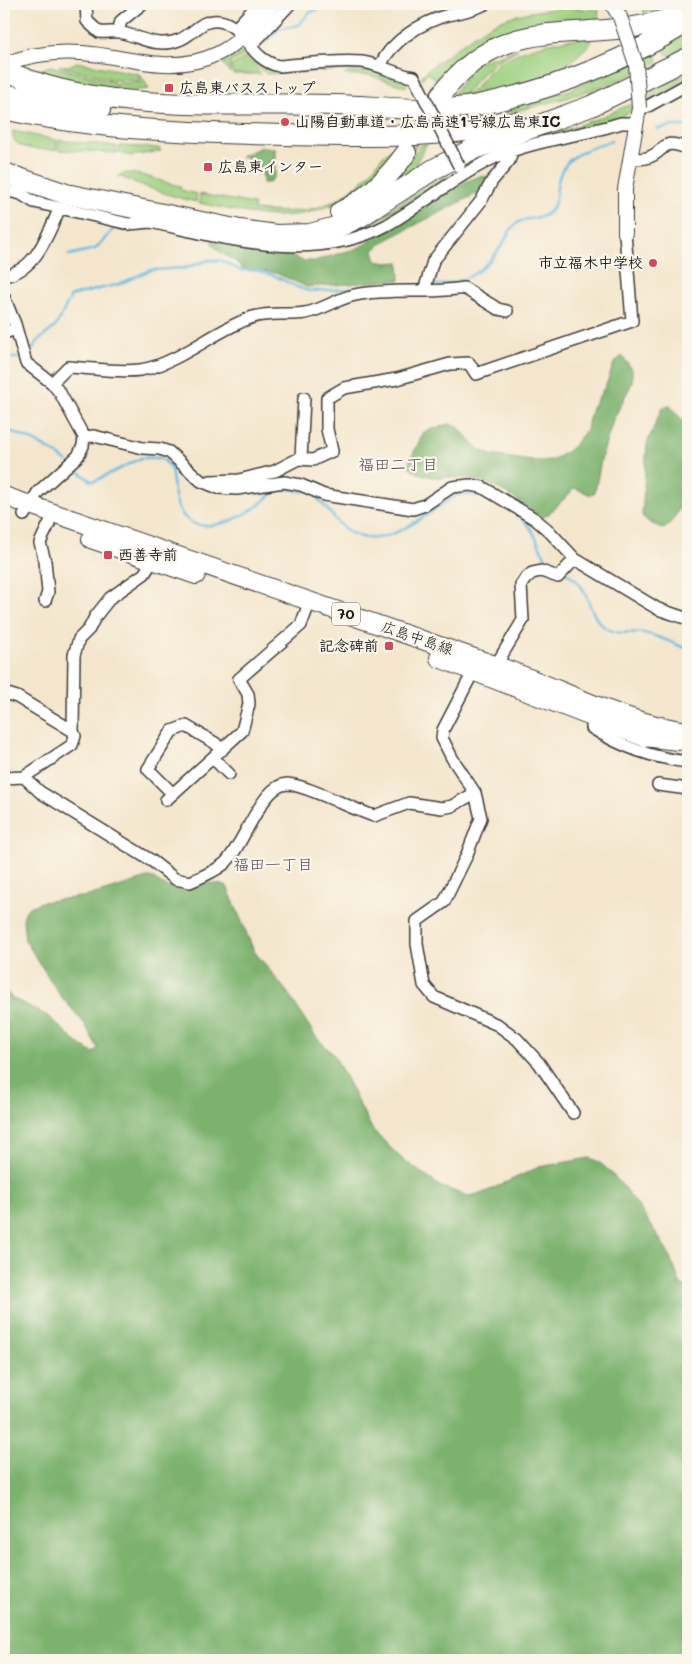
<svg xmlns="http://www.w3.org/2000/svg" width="692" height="1664" font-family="Mali,'Klee One',sans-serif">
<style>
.green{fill:#9ccf7f;stroke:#5c764e}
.forest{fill:#7db26e;stroke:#4c6745}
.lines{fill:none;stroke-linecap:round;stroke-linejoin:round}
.stream{stroke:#65bae2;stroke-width:2.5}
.motorway-tunnel{stroke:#c9beaa;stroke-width:20;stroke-dasharray:20 10;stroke-linecap:butt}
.minor-casing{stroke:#3c3a37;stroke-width:14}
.tertiary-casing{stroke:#3c3a37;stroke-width:16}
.primary-casing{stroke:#3c3a37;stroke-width:20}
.motorway-casing{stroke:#3c3a37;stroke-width:22}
.minor{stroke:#fff;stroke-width:11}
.tertiary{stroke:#fff;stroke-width:14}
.primary{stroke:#fff;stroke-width:18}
.motorway{stroke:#fff;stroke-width:20}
.minor-bridge-casing{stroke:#3c3a37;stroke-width:14;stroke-linecap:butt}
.tertiary-bridge-casing{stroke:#3c3a37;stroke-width:16;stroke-linecap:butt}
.minor-bridge{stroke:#fff;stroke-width:11}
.tertiary-bridge{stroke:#fff;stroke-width:14}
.poi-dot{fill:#d1495b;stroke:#fbf7ec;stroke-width:2}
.labels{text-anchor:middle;stroke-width:4.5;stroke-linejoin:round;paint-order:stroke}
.shield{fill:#fbf7ec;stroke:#5f5e5a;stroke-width:1}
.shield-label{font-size:14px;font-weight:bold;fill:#1c1c1c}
.poi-label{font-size:15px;font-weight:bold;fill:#1c1c1c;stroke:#fbf7ec;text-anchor:start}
.street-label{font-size:15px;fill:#1c1c1c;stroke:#fbf7ec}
.neighbourhood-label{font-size:16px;fill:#5b4b58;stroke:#fbf7ec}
</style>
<rect width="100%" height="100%" fill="#fbf7ec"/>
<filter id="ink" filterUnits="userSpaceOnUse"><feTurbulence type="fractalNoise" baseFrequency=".02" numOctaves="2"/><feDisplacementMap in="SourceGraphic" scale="10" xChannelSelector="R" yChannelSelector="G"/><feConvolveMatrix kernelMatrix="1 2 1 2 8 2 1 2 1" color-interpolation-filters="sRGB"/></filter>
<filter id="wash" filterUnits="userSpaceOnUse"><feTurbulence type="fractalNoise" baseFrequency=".0096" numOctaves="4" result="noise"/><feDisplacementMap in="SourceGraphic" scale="20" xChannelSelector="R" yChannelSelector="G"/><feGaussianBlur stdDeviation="1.12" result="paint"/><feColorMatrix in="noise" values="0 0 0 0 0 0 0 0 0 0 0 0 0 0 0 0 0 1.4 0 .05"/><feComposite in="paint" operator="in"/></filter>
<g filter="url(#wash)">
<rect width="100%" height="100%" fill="#f4e6cd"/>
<path class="green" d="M 648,4 L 677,4 L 644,14 L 643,5 Z
M 566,8 L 599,10 L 598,20 C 530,22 485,24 439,81 L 427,73 L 422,79 L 421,77 C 430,66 442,60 453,51 C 494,18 514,12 566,8 Z
M 688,32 L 688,46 L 673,55 L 666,54 L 664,48 L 666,45 Z
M 590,36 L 591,43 L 560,72 L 515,86 L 460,98 C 465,94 475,90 478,85 C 483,78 486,73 493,68 C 522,45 555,42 590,36 Z
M 246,49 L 262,65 L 274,70 L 334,66 L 365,69 L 267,74 L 257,67 L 246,54 L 230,63 L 230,73 L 223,63 Z
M 518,49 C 506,56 492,63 482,74 C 470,87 469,94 449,100 L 476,63 Z
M 653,52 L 656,53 L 658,62 C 590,96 516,113 442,125 L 440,121 L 505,108 L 570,90 Z
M 246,57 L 261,74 L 233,74 L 231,66 Z
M 77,62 L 139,74 L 139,81 L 115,80 L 59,66 L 69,66 Z
M 50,66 L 114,82 L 113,92 L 32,77 L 37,71 Z
M 372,71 L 407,82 L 406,87 L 369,75 L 344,75 L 349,72 Z
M 688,72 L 688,79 L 651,100 L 648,95 Z
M 141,76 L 149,89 L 115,92 L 116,83 L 140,83 Z
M 631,104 L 631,111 L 618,119 L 472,164 L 470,161 L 515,143 L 565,130 L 599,118 Z
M 13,131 L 56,140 L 56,150 C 42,149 10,152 13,131 Z
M 58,140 L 117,146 L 117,153 L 58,150 Z
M 427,144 L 409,175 L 377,197 L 421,145 Z
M 120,146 L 159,148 L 161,151 L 132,156 L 119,153 Z
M 394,148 C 371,191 324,217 276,216 C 250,215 224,208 199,203 L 200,194 L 254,204 L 254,210 C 303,214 331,212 368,175 C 377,166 382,152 394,148 Z
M 447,172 L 449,176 L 387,215 L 359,230 Z
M 127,173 C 146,174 161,182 180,186 L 181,190 L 197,194 L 196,202 C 168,196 145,186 118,176 Z"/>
<path class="forest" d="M 261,147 L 275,148 L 275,176 L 269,183 L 263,183 C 264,168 253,158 240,157 Z
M 480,176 L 489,177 L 480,192 L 388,239 L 373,250 L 376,261 L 387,263 L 399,262 L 400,280 L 307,287 L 276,273 L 242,268 C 232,255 217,256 211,240 L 262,253 L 291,256 L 303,261 L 314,261 L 358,248 L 465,182 Z
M 622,356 L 632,369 L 632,383 L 613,420 L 601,460 L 595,492 L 591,495 L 575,488 L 549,514 L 541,518 C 521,502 496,483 470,479 C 448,475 429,482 410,468 L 409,462 L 424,432 L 448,424 L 457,426 L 478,449 L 491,455 L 532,461 L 553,460 L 572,448 L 586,430 L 592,408 L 606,385 L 614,363 Z
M 669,405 L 688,426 C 688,459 692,506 664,529 L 650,523 L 642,516 L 647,443 L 662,408 Z
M 151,877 C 178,897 176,884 203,883 C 211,882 220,885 227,886 L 254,951 L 288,993 L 316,1037 L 334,1055 L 372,1129 L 401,1158 L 441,1187 L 469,1196 L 483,1193 L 539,1167 L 589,1158 C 611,1160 658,1234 669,1255 C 673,1264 677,1274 680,1284 L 688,1287 L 688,1660 L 4,1660 L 4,989 L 12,998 L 48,1016 L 75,1041 L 93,1053 L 98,1048 L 84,1023 L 59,994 L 25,940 L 23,919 L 25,912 L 29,907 L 41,902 L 88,896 Z"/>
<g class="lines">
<path class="stream" d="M 264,43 L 279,29 L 299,25 L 309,13 L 331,4
M 658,129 L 671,126 L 688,126
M 69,255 L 95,249 L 114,229
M 429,285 C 464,285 485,272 504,242 C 508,235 510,228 517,223 C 527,216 540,221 549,212 C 556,206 556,196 557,187 C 561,156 584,150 611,141
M 28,355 L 38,341 L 56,326 L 71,296 L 119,284 L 151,270 L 185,268 L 209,260 L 222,261 L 240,270 L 258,271 L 275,276 L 297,287 L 309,291 L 423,285
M 4,358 L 21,358
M 4,429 C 27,437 48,446 67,462
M 73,467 L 91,481 L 95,481 L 141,458 L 161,458 L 171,467 C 173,480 173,497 179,509 C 193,538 232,523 253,509 C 262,504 268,495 278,491 C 287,488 295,489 304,492
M 316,497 C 328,507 335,523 348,531 C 386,556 428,509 460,494 C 484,493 517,509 531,529 C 540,543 543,562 559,570
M 566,573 C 592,586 586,616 606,628 C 619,636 631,631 644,633 C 659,636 674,644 688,649"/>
</g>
</g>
<g filter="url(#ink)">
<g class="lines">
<path class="motorway-tunnel" d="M 409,147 L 441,95"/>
<defs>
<path id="minor" d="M 86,4 L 87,21 L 99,32 C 106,33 112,31 119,32 C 139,36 157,49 179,40 C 193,35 202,18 219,21 C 245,25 249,60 279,66 C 306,64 334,60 362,62 C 380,64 396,75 414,77 L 416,81
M 235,29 L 258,4
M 118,32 L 121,21 L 142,4
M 250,47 L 290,4
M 380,66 C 391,41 422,22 448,15 C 461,12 473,10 485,4
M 639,111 L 688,84
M 630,159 C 635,159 641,159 646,158 C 667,153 659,136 688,149
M 4,190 L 21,194 L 34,202 L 129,224 L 150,222 C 226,238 312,265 387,225 C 424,204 457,175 496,157 C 536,140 580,136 621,123 L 637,123
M 4,276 C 37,270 47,235 60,208
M 424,291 L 433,261 L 481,201 L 492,181 L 509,161 L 512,152
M 4,297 L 15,324 L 26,363 L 52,383 L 60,393 L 84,437 L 83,446 L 78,456 L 38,492 L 24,515
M 4,333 L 16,329
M 52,383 L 68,367 C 91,368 117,373 140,370 C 177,365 216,329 253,317 C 274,311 287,316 305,313 C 323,310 338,298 355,295 C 391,288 428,294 464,288 L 498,309 L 507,311
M 84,437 L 94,436 L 143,448 L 160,449 L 169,452 L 201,481 L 218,488 L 237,489 L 284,482 L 301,485 L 324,495 L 413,509 L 425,505 L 452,487 L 470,485 L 482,487 L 535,519 L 549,531 L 575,559 L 658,609 L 688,619
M 301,459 L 304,398
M 210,481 L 239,480 L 275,471 L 298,459 L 313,460 L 332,451 L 327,429 L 327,398 L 344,388 L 397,379 L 450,364 L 469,363 L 476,374 L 632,321 L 625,233
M 45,601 L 48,592 L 45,561 L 40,543 L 49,524
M 4,693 L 17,697 L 73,731 L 75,736 L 72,745 L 24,777 L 4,778
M 593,713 L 592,728 C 623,748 653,758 688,762
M 73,731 L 74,655 L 79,639 L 89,629 L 95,617 L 110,598 L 144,574 L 156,556
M 213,758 L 229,774
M 24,777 L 40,792 L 152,861 L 175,879 L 190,882 C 202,877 214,872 224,864 C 243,848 261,785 287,784 C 304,784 354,810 374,816 L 409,803 L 442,808 L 452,806 L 475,793
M 658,785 L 688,789
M 173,794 L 148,769 L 172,731 L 186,726 L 215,743 L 222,750
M 166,800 L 242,731 L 249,704 L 248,694 L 239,679 L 301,625 L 310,601
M 573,1113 L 539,1063 L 517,1039 L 498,1025 L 434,997 L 424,985 L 417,944 L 417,921 L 444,902 L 466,857 L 481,818 L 475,793 L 452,758 L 442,738 L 443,730 L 474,670 L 496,665 L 523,620 L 521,585 L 525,579 L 532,573 L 541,571 L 558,577 L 575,559"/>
<path id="tertiary" d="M 612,4 L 620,17
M 4,64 C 28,55 56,51 82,53 C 129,56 170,76 217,54 C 239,44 257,23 273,4
M 625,233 L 625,189 L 639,108"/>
<path id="primary" d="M 4,496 C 165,552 327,607 489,663 C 556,685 618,722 688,731
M 91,539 L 196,575
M 439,658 L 620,728 L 644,737 L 678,741"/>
<path id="motorway" d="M 4,70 C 101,115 229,102 335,105 C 384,106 430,114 478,105 C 553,90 624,61 688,22
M 659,72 L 688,58
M 4,94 L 40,102 L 100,110
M 441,95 C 511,0 594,53 687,12
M 4,109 C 96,130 192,133 286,135 C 364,136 440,140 516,122
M 4,173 L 66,194 L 240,230 L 276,235 L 310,234 L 343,225 L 360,217 L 434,169 L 469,151 L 591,106 L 671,67
M 340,212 C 368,199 388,178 406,153"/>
</defs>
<use href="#minor" class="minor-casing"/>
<use href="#tertiary" class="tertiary-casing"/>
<use href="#primary" class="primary-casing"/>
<use href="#motorway" class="motorway-casing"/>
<use href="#minor" class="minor"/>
<use href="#tertiary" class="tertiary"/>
<use href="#primary" class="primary"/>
<use href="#motorway" class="motorway"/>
<defs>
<path id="minor-bridge" d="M 416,81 L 459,166"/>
<path id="tertiary-bridge" d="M 620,17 L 636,64 L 639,108"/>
</defs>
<use href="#minor-bridge" class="minor-bridge-casing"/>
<use href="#tertiary-bridge" class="tertiary-bridge-casing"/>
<use href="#minor-bridge" class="minor-bridge"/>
<use href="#tertiary-bridge" class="tertiary-bridge"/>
</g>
</g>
<g class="poi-dot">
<rect x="164" y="83" width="10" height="10" rx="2.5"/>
<circle cx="285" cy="122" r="5"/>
<rect x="203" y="162" width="10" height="10" rx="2.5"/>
<circle cx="653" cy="263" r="5"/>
<rect x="103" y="550" width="10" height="10" rx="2.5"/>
<rect x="384" y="641" width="10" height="10" rx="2.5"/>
</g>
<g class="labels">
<rect class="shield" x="332" y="602.5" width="28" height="23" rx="4"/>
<g class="shield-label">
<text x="346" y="619">70</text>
</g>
<g class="poi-label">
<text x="179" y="93">広島東バスストップ</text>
<text x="295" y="127">山陽自動車道・広島高速1号線広島東IC</text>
<text x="218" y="172">広島東インター</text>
<text x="643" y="268" text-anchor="end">市立福木中学校</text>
<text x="118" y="560">西善寺前</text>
<text x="379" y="651" text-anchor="end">記念碑前</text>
</g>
<g class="street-label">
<text transform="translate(417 638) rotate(19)" y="5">広島中島線</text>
</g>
<g class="neighbourhood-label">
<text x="398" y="470">福田二丁目</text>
<text x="273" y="870">福田一丁目</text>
</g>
</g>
<rect width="692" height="1664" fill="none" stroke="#fbf7ec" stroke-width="20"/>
</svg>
